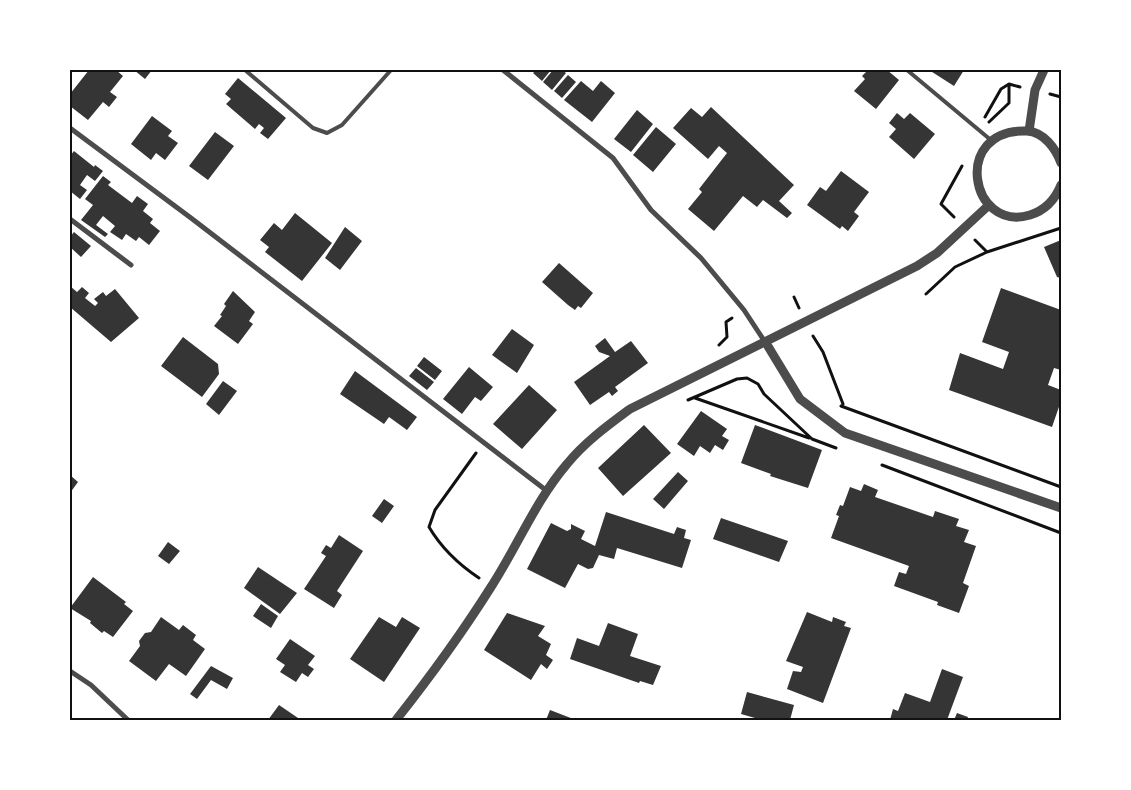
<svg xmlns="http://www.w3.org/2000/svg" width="1131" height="790" viewBox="0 0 1131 790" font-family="Cabin,sans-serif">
<rect width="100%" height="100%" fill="#fff"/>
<path fill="#353535" d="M89,70h27l7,6 -13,16 7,5 -8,10 -6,-5 -15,18 -18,-14v-12z
M134,70h18l-7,9z
M536,70h15l-9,11 -9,-8z
M553,70h9l4,3 -14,17 -9,-8z
M868,70h19l12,10 -23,29 -22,-18 11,-12 -3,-3z
M929,70h35l-10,16z
M568,75l8,7 -14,16 -8,-7z
M238,78l48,40 -18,21 -8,-6 4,-5 -5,-4 -4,5 -29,-25 5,-5 -6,-5z
M581,81l12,10 8,-10 14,12 -23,29 -28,-22z
M711,107l83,78 -15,16 13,12 -5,5 -24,-18 -6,7 -14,-11 -29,35 -26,-22 14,-17 -3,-3 28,-36 -8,-7 -11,13 -35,-31 18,-20 11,9z
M637,110l16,14 -22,28 -17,-13z
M897,113l7,6 6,-6 25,21 -21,25 -25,-22 7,-8 -7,-6z
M152,116l20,15 -4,5 10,7 -13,17 -9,-7 -5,7 -20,-16z
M656,127l20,17 -23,28 -20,-17z
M215,132l19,14 -26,34 -19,-14z
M74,151l20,16 1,-2 8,6 -8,10 -8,-6 -7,10 7,5 -7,9 -10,-8v-35z
M841,171l28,21 -15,20 5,4 -11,15 -6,-5 -2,3 -33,-24 13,-18 6,4z
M103,176l8,6 -3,3 24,18 5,-7 11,8 -5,7 10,8 -3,4 10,8 -11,14 -10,-8 -3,4 -10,-7 -4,6 -12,-8 5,-6 -12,-10 -7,9 12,9 -3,3 -24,-17 12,-15 -8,-6z
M295,213l37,30 -30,38 -37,-29 4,-5 -9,-7 14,-17 8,7z
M345,227l17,14 -22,29 -15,-12z
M74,232l17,14 -10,11 -11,-10v-10z
M1061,240v38l-4,-1 -13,-30z
M559,263l34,30 -12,15 -3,-2 -3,4 -7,-5 -26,-23z
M70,286l7,6 5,-5 7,6 -4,5 10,8 3,-3 -4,-4 9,-7 3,4 9,-7 24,29 -28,24 -41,-35z
M1001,288l60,22v60l-7,-2 -6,17 13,5v11l-9,26 -103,-37 11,-37 43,16 6,-17 -27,-10z
M233,291l22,21 -6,9 4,3 -15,20 -24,-18 8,-10 -2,-1 6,-9 -2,-2z
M512,329l22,16 -17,28 -25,-18z
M183,337l35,27 1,10 -17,23 -41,-31z
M605,338l10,14 16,-11 17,22 -33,24 3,4 -6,5 -3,-4 -19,13 -16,-23 36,-26 -11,-4 -4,-6z
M424,357l18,14 -7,9 -18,-14z
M469,367l24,20 -12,14 -6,-4 -13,17 -19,-15z
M416,368l18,14 -7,8 -18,-14z
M355,371l62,46 -10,13 -18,-13 -5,7 -44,-30z
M223,381l14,10 -18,24 -13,-11z
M529,385l28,25 -35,39 -29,-25z
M701,411l26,18 -5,7 7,4 -6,10 -8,-5 -5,8 -10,-7 -6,10 -17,-12z
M644,425l27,28 -48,43 -25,-28z
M755,425l67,25 -14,38 -38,-12 1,-2 -30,-11z
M678,472l10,9 -24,28 -11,-10z
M70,475l8,7 -8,11z
M864,484l14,6 -3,7 58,20 2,-6 24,8 -3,7 13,4 -5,12 12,4 -13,37 6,3 -10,27 -22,-8 1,-3 -44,-16 5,-14 7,2 3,-8 -78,-28 8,-22 -3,-1 4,-10 3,1 7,-19 11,4z
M384,499l10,7 -12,17 -10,-7z
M606,512l68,22 3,-7 9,3 -2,8 7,2 -9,28 -65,-20 -3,11 -15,-4 -6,13 -5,1 -10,-5 -13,24 -38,-19 24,-46 16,8 4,-2v-5l14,7 -4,8 14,7z
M721,518l67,23 -9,21 -66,-23z
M339,535l24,16 -26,40 5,4 -8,13 -30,-19 22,-33 -5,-3 5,-8 5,3z
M168,542l12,9 -11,13 -11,-8z
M258,567l39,26 -17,21 -36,-26z
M93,577l33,25 -2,2 9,7 -20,26 -9,-6 -2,2 -12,-10 1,-2 -21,-13z
M261,604l17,12 -7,12 -18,-12z
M807,612l25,10 1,-5 13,5 -2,4 7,2 -28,75 -36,-14 6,-18 8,1 2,-5 -17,-6z
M507,613l38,13 -7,10 13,8 -5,11 7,5 -6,9 -6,-5 -10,16 -47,-30z
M161,617l18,13 4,-5 13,10 -3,5 12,9 -19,27 -17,-12 -13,17 -27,-20 11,-15 -1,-5 6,-8 6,-1z
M379,617l17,10 6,-10 18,11 -36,54 -34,-23z
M608,623l30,11 -8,22 31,10 -8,19 -13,-4 -1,2 -69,-24 7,-21 22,8z
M290,639l25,17 -7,9 6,4 -6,8 -6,-4 -6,9 -16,-10 5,-7 -9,-6z
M211,666l22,12 -6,11 -16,-9 -14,19 -7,-5z
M942,669l21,8 -16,43h-57l3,-11 5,2 7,-18 25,9z
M747,692l47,13 -4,15h-28l-21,-6z
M279,705l22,15h-33z
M550,710l26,10h-30z
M957,713l11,4 -1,3h-13z"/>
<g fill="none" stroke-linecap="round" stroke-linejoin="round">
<path stroke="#111" stroke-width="3" d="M1050,94l11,3
M985,117l16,-28 8,-5 11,3
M989,122l20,-19v-18
M954,217l-13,-13 21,-38
M975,240l12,12
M926,294l29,-27 32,-15 74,-24
M794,297l5,11
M813,336l10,16 20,52
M719,345l8,-8 -1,-15 6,-4
M695,398l114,40
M688,400l49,-21 10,-1 11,6 6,10 48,45 24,9
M841,406l220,81
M476,453l-41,57 -6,17c13,22 29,37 50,51
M882,465l179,68"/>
<path stroke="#4c4c4c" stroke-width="4" d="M245,70l68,58 14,5 15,-8 49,-55
M907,70l85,71"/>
<path stroke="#4c4c4c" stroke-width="5" d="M503,70l110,88 38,52 50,48 43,52 21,32
M70,128l121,90 356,273
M70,219l61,46
M70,671l21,14 37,35"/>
<path stroke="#4c4c4c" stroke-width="9" d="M1029,131l6,-41 9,-20
M1061,163c-5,-14 -17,-31 -34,-32 -76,-3 -57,102 3,84 16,-5 25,-15 31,-30
M766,343l34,56 45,34 216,75
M396,720c34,-43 66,-87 95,-133 26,-40 45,-87 76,-123 18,-22 40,-38 63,-55l287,-143 20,-13 52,-48"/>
</g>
<rect width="1131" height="790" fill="none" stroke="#ffffff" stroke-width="142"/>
<rect x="71" y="71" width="989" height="648" fill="none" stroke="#111" stroke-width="2"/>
</svg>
